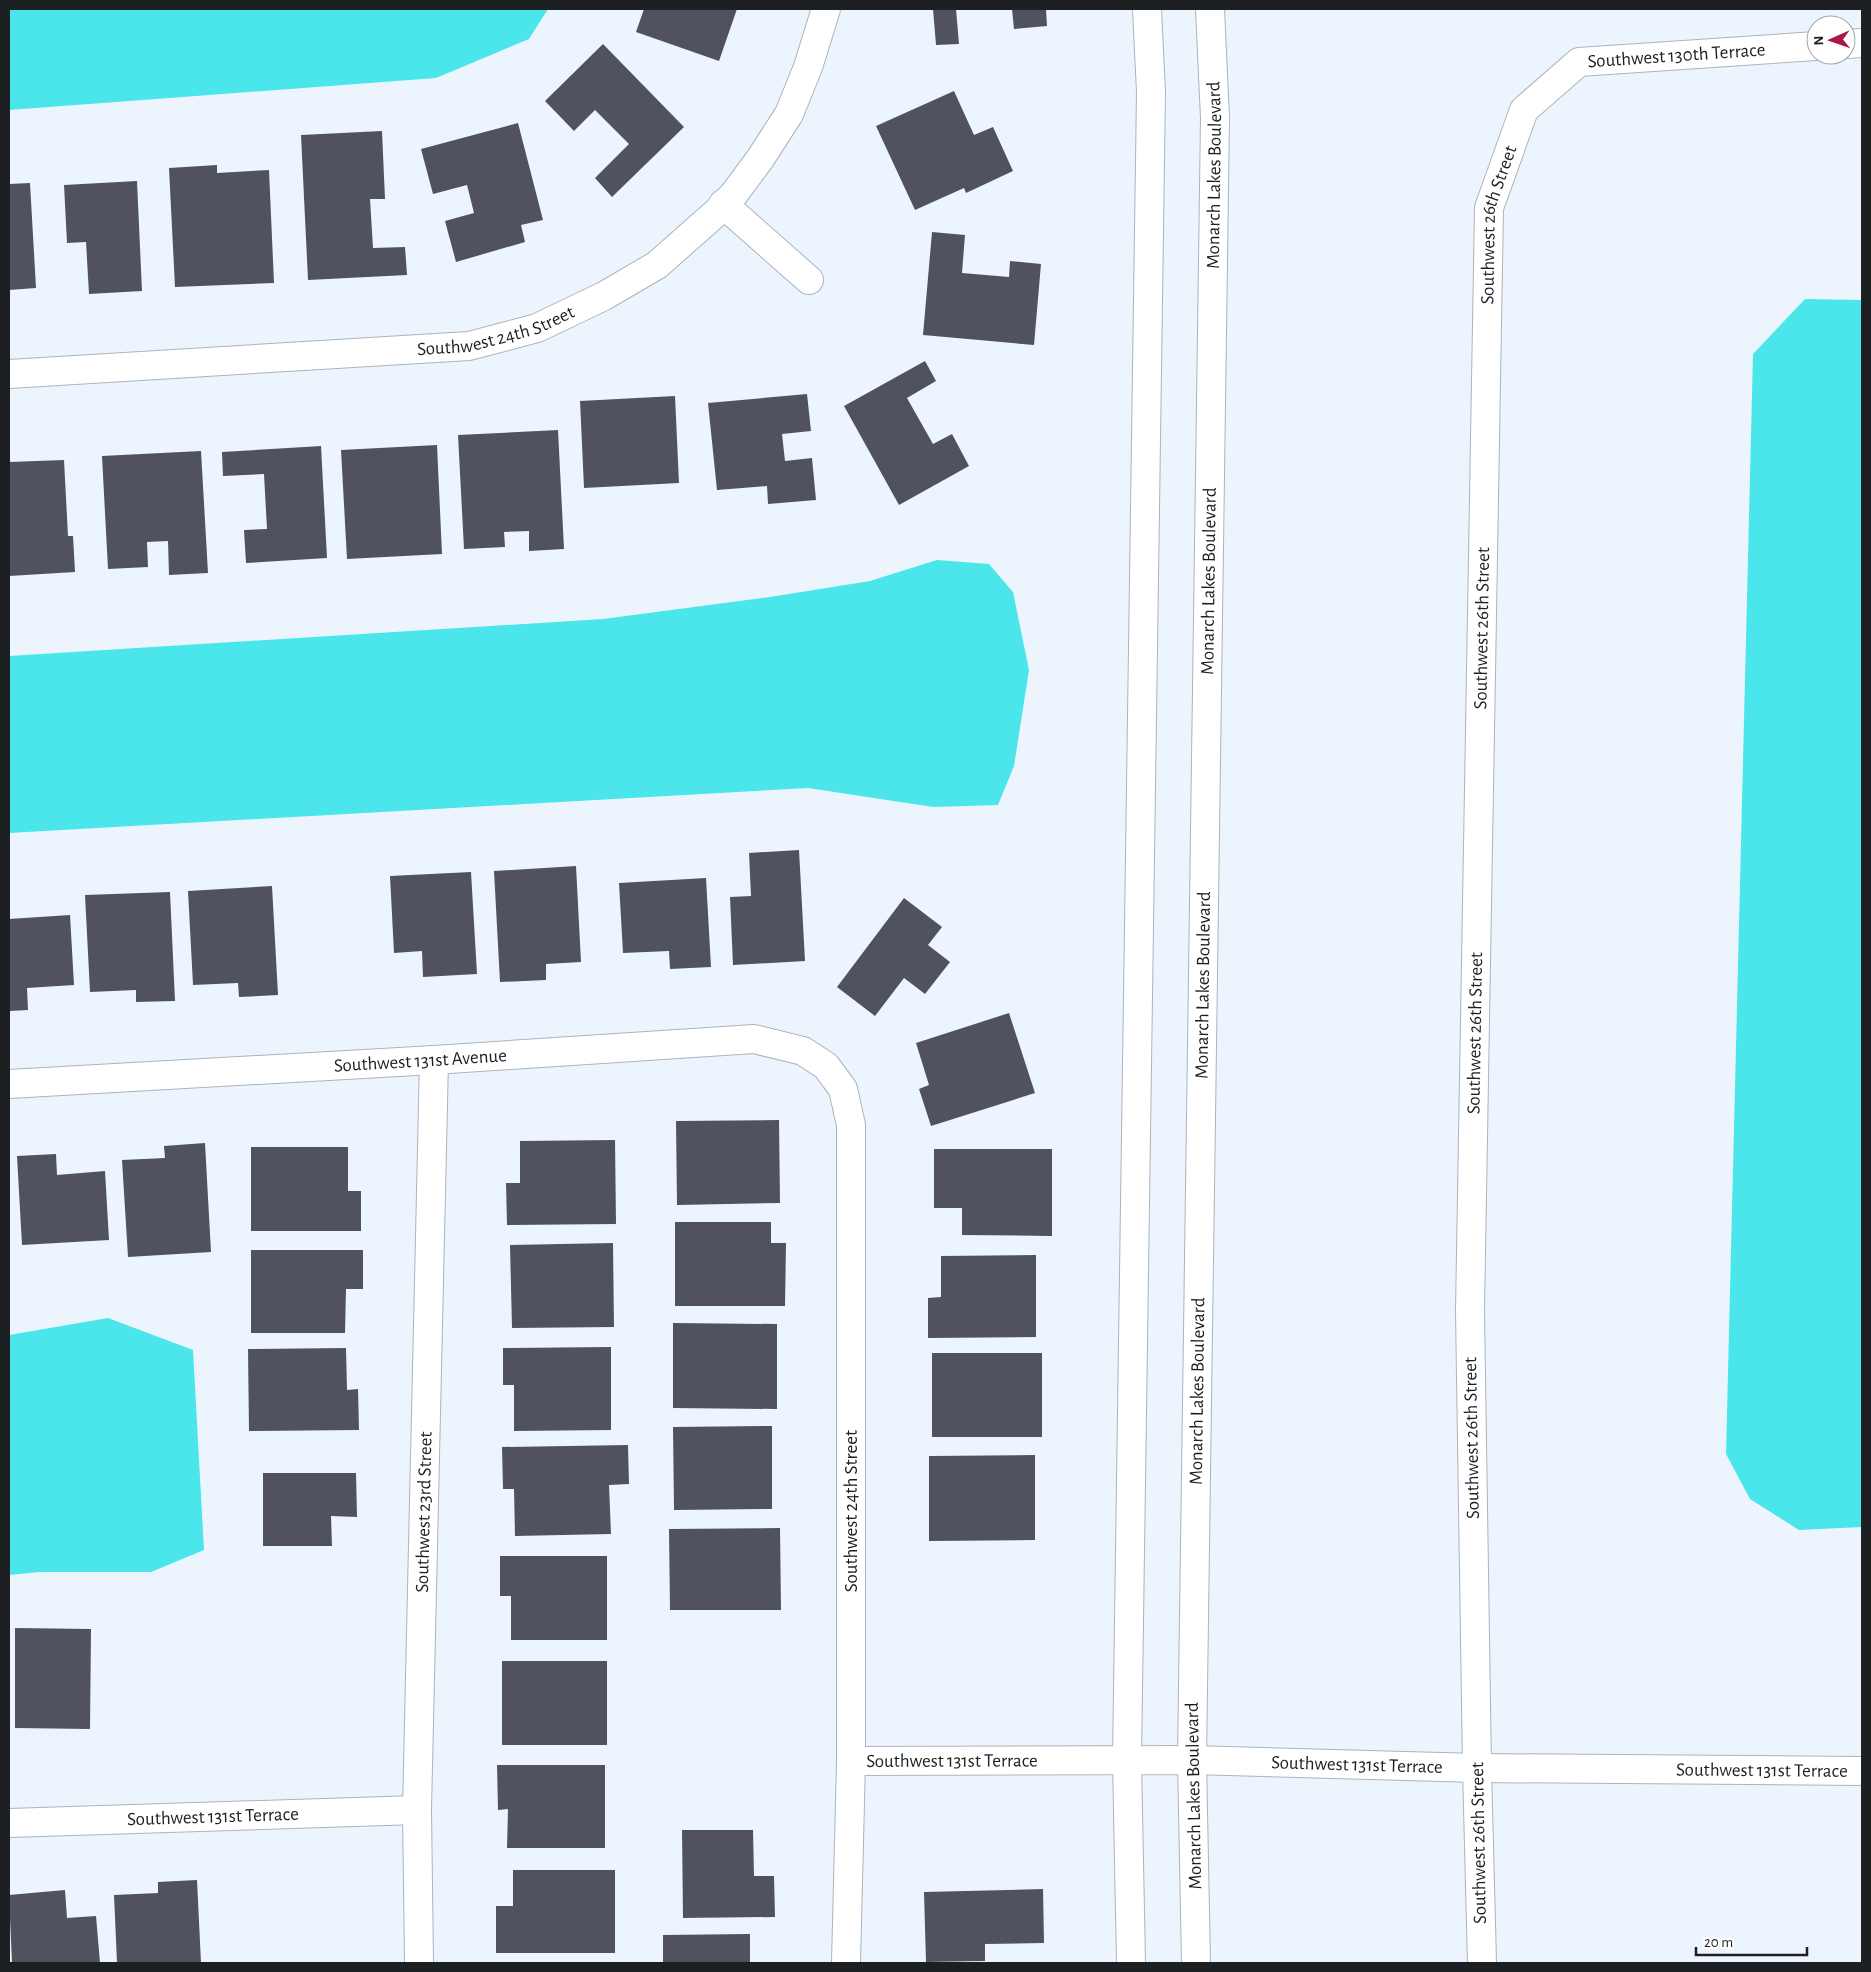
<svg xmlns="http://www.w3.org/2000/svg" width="1871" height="1972" viewBox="0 0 1871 1972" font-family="'Alegreya Sans',sans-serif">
<rect width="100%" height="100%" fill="#ecf5fe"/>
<path fill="#4ae6eb" d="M9,9h539l-19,30 -93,39 -427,32z
M1805,299l57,1v1227l-63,3 -49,-31 -24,-45 27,-1100z
M937,560l52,4 24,28 16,78 -15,96 -16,39 -65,2 -125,-19 -799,45v-177l594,-37 167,-22 100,-16z
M108,1318l85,32 11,200 -53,22h-111l-31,3v-240z"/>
<path fill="#50535d" d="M644,9h93l-18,52 -83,-29z
M933,9h23l3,35 -23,1z
M1012,9h34l1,17 -33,3z
M603,44l81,83 -72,70 -17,-19 34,-34 -34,-34 -21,21 -29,-30z
M954,91l20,44 19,-8 20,44 -47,22 -2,-5 -49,22 -39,-84z
M518,123l25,97 -22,5 4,17 -69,20 -11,-41 29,-8 -7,-28 -34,9 -12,-45z
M382,131l3,68h-15l3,49 32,-1 2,28 -99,5 -7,-145z
M217,165v8l52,-3 5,113 -99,4 -6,-119z
M137,181l5,110 -53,3 -3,-52 -19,1 -3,-58z
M30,183l6,105 -27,2v-106z
M932,232l33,3 -3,38 47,4 1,-16 31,3 -7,81 -111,-10z
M925,361l11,20 -29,17 26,46 19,-10 17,32 -70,39 -55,-99z
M807,394l4,37 -29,3 3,27 27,-3 4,42 -48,4 -1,-18 -50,4 -9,-87z
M675,396l4,87 -95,5 -4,-87z
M558,430l6,119 -35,2v-20l-25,1 1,15 -41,2 -6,-114z
M437,445l5,109 -95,5 -6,-109z
M321,446l6,112 -81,5 -2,-33 23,-1 -3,-55 -41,2 -1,-24z
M201,451l7,122 -39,2 -1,-34 -21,1 1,25 -40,2 -6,-113z
M64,460l4,76h5l2,36 -66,4v-114z
M799,850l6,111 -72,4 -3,-68 21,-1 -2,-43z
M576,866l5,96 -35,2v16l-46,2 -6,-111z
M471,872l6,102 -54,3 -1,-26 -28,2 -4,-77z
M706,878l5,89 -41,2 -1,-18 -46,2 -4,-70z
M272,886l6,109 -39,2 -1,-14 -45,2 -5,-94z
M170,892l5,109 -39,1v-12l-46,2 -5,-97z
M904,898l38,29 -14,18 22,17 -25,32 -21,-16 -29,38 -38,-29z
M70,915l4,70 -47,3 1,22 -19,1v-92z
M1009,1013l26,80 -104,33 -12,-37 10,-4 -13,-42z
M779,1120l1,83 -103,2 -1,-84z
M615,1140l1,84 -109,1 -1,-42h14v-42z
M205,1143l6,109 -83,5 -6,-97 43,-2 -1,-12z
M251,1147h97v44h13v40h-110z
M934,1149h118v87l-90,-1v-27h-28z
M56,1154l1,21 48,-4 4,69 -87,5 -5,-89z
M675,1222h96v21h15l-1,63h-110z
M613,1243l1,84 -102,1 -2,-83z
M251,1250h112v39h-17l-1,44h-94z
M1036,1255v82l-108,1v-40l13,-1v-41z
M673,1323l104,1v85l-104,-1z
M611,1347v83l-97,1v-46h-11v-37z
M346,1348l1,42 11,-1 1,41 -110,1 -1,-82z
M932,1353h110v84h-110z
M772,1426v83l-98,1 -1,-83z
M628,1445l1,39 -20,1 2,49 -96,2 -1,-47h-11l-1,-42z
M1035,1455v85l-106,1v-85z
M263,1473h93l1,44 -26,-1 1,30h-69z
M780,1528l1,82h-111l-1,-81z
M500,1556h107v84h-96v-44h-11z
M15,1628l76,1 -1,100 -75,-1z
M502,1661h105v84h-105z
M497,1765h108v83h-98l1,-39 -10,1z
M682,1830h71l1,46h20l1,41 -92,1z
M513,1870h102v83h-119v-47h17z
M197,1880l4,83h-84l-3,-68 44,-2v-11z
M1043,1889l1,54 -59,1v17l-59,1 -2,-70z
M65,1890l2,28 29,-2 4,47h-88l-3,-68z
M750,1934v29h-87v-28z"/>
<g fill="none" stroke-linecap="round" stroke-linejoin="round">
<defs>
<g id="minor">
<path d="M1846,44l16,-1"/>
<path d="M723,204l86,76"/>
<path id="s1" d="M9,374l460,-28 68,-18 67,-32 53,-31 61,-54 16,-17 26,-35 29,-45 19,-47 18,-58"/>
<path id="s2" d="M9,1084l425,-24 320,-21 49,12 23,15 17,23 8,36v636l-5,202"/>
<path id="s3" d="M851,1761l341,-1 285,8 385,3"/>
<path id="s4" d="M9,1823l408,-13"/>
<path id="s5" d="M419,1963l-2,-153 17,-750"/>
<path d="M1131,1963l-4,-203 24,-1668 -4,-83"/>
<path id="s6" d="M1196,1963l-4,-203 23,-1642 -5,-109"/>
<path id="s7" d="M1482,1963l-5,-195 -7,-457 19,-1103 35,-98 55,-48 237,-16"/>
</g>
</defs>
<use href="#minor" stroke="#abb4bc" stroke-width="30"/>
<use href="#minor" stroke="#fff" stroke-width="28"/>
</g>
<g text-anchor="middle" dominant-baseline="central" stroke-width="5" stroke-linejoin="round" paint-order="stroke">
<g font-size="19" fill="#1c2023" stroke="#fff">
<text stroke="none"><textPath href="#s7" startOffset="2030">Southwest 130th Terrace</textPath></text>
<text stroke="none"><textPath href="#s6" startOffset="1788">Monarch Lakes Boulevard</textPath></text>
<text stroke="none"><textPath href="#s7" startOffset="1740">Southwest 26th Street</textPath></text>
<text stroke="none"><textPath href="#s1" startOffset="490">Southwest 24th Street</textPath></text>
<text stroke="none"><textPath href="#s6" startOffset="1382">Monarch Lakes Boulevard</textPath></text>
<text stroke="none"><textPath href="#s7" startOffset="1335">Southwest 26th Street</textPath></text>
<text stroke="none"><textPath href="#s6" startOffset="978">Monarch Lakes Boulevard</textPath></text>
<text stroke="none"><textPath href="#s7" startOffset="930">Southwest 26th Street</textPath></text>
<text stroke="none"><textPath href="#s2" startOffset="412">Southwest 131st Avenue</textPath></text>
<text stroke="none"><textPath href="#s6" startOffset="572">Monarch Lakes Boulevard</textPath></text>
<text transform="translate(1472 1438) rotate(-91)">Southwest 26th Street</text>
<text transform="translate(851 1511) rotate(-90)">Southwest 24th Street</text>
<text stroke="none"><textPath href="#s5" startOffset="451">Southwest 23rd Street</textPath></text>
<text stroke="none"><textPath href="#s3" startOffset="101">Southwest 131st Terrace</textPath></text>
<text stroke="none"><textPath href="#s3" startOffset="506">Southwest 131st Terrace</textPath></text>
<text stroke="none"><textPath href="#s3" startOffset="911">Southwest 131st Terrace</textPath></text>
<text transform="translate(1194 1796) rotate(-91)">Monarch Lakes Boulevard</text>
<text stroke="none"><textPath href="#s4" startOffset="204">Southwest 131st Terrace</textPath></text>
<text transform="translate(1479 1843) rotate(-91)">Southwest 26th Street</text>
</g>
</g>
<rect width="1871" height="1972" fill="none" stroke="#1c2023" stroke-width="20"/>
<g transform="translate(1831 40) rotate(268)"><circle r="24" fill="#ffffff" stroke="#a4a6a7"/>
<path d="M0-4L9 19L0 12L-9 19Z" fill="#a9164d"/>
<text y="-8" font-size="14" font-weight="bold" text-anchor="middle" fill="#1c2023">N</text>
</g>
<path d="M1696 1947v8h111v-8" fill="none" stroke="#1c2023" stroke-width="2.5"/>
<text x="1704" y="1947" font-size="15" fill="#1c2023" stroke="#ffffff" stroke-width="4" paint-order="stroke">20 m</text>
</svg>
